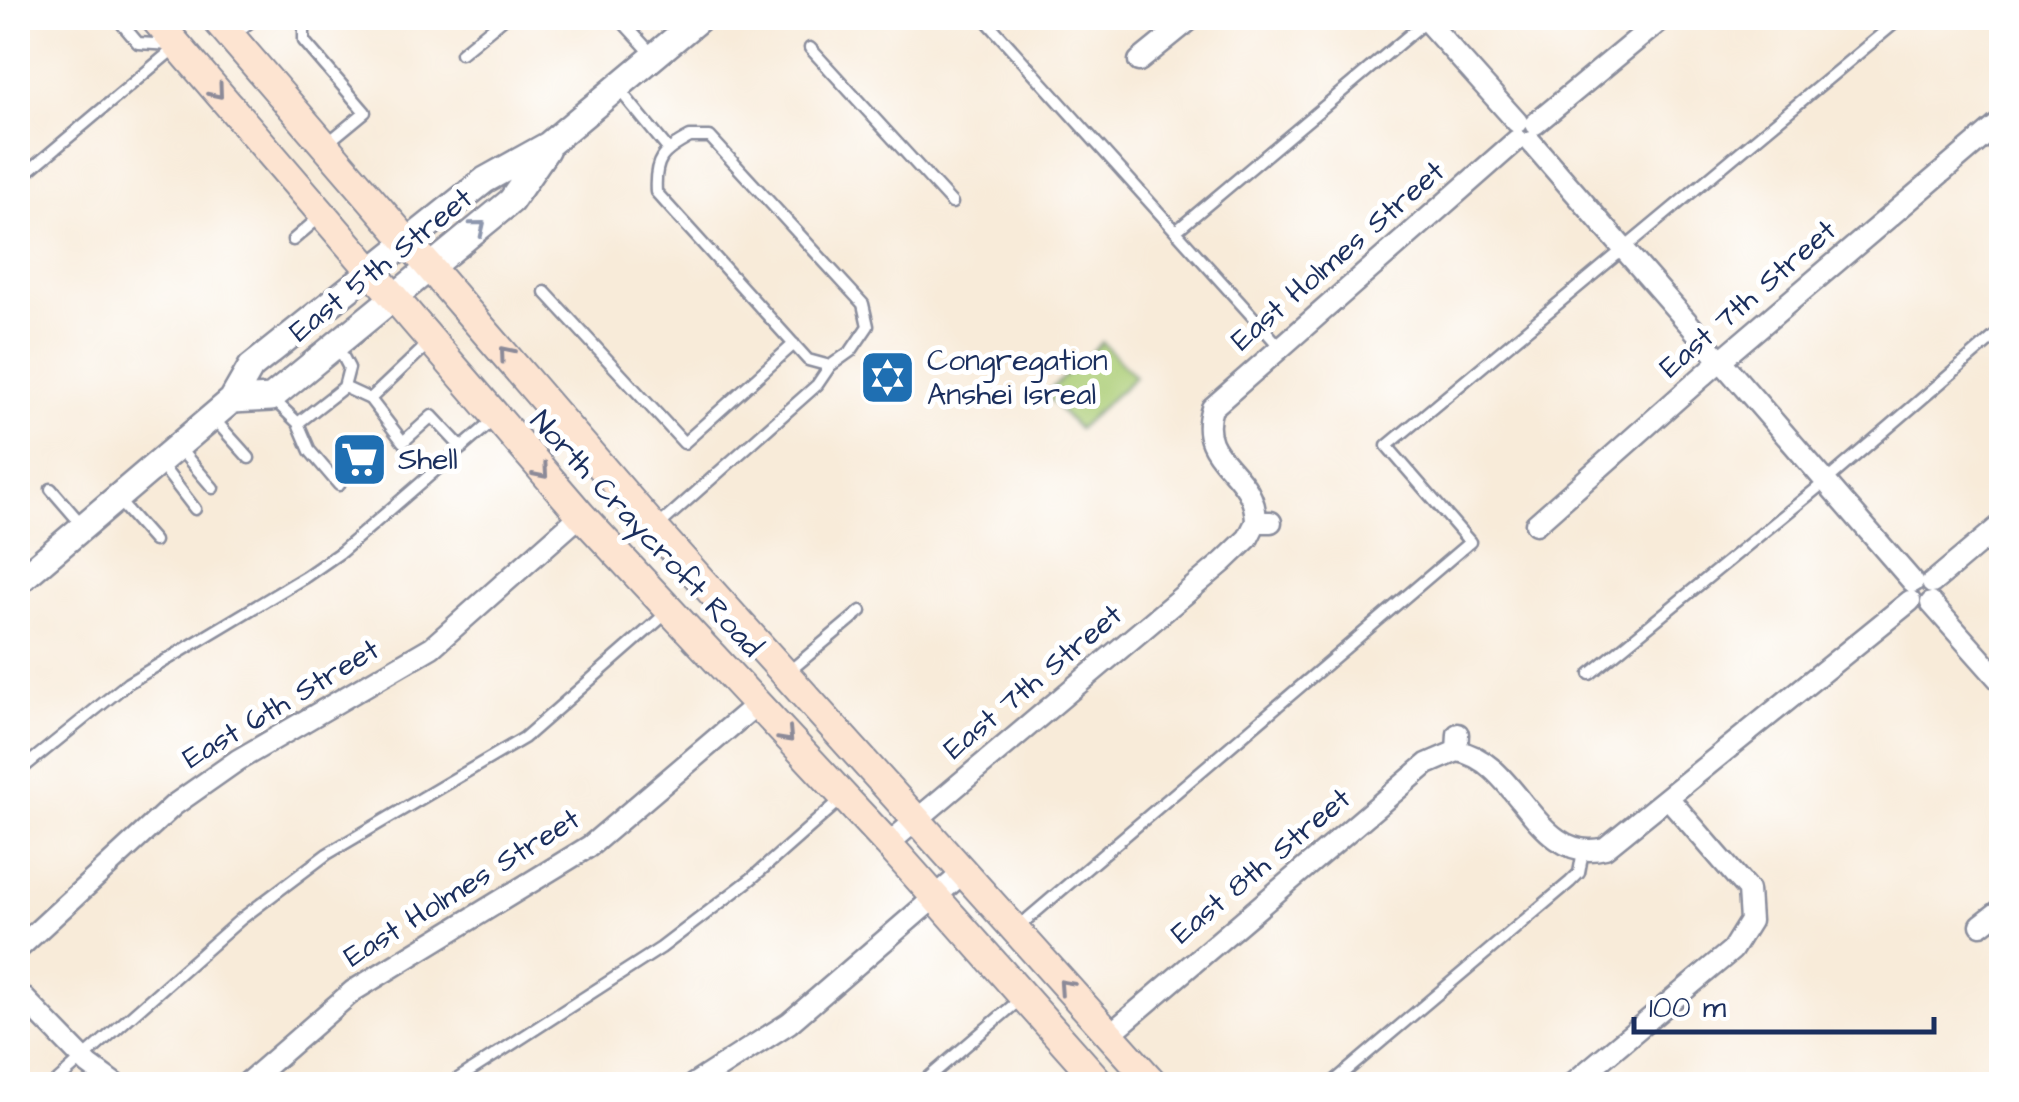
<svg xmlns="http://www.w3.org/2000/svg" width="2019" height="1102" viewBox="0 0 2019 1102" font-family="'Architects Daughter',sans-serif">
<rect width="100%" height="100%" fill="#fff"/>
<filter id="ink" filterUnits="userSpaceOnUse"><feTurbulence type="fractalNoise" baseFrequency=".01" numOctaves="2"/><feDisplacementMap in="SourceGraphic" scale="20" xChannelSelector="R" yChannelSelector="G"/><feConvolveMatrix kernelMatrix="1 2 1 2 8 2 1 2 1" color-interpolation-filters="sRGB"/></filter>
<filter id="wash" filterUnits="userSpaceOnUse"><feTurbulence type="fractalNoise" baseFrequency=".0048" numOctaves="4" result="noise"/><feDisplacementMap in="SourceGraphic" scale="40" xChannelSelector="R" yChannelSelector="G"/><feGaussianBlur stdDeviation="2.25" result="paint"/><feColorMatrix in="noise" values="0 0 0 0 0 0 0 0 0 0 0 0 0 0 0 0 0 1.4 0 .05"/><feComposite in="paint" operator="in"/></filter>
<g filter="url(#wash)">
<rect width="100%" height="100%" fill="#f8ebd9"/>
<path fill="#accd76" stroke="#647e6a" stroke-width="2.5" d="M1102,342l33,35 -57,52 -33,-35z"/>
</g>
<g filter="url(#ink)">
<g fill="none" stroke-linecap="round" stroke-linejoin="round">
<defs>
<path id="service" d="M117,18l21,25 33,2
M304,18v23l61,71 -40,33
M619,18l33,36
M984,18l296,329
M810,48l142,155
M461,53l43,-35
M618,88l50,61
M690,137h20l153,167 5,22 -17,25 -21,15 -22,-6 -152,-168c-2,-33 6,-40 34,-55z
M18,180l159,-134
M1176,231l250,-210
M293,240l28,-24
M545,292l139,151 110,-99
M338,347l11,21 -5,19
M272,398l26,25 46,-36 26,12 33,43 29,-26 30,32
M370,399l60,-57
M213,418l36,40
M298,423l12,28 29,34
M178,447l35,41
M159,462l36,47
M51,489l32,37
M117,499l37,42
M656,528l161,-143 13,-19
M786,674l75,-63
M1590,674l236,-193 176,-151
M18,772l110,-89 177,-106 36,-25 154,-133
M1018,927l452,-385 -83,-96 514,-428
M54,1084l187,-165 86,-65 197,-116 145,-127
M450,1084l211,-136 90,-69 93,-82
M921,1084l102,-87
M1331,1084l239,-202 9,-9 4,-22"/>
<path id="minor" d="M1424,18l93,104
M228,33l19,-15
M1139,61l53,-43
M1535,124l128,-106
M1531,142l382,440
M1271,522h-15c0,-54 -62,-60 -44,-114l305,-268
M1536,524l185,-164 281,-239
M1932,583l70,-59
M1931,603l71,80
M1458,734l-1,17c62,10 79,115 148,97l305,-247
M888,844l335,-282 25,-24 8,-16
M1981,925l21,-16
M18,949l156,-144 64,-45 194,-113 149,-132
M18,992l71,73 26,19
M1109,1035l318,-271 30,-13
M246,1084l107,-93 237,-145 167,-142
M694,1084l95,-61 175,-151
M1572,1084l160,-134 18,-29 -2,-31 -79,-91"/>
<path id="tertiary" d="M232,400l39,-2 240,-197 35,-51
M18,582l214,-182 19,-33 234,-187 63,-35 152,-127"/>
<path id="secondary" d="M154,18l427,497 307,329 213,240
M215,18l440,511 499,555"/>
</defs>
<use href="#service" stroke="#8a8d9c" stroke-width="15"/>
<use href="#minor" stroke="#8a8d9c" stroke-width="25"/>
<use href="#tertiary" stroke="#8a8d9c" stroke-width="30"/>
<use href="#secondary" stroke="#8a8d9c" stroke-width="32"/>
<use href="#service" stroke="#fff" stroke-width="10"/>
<use href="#minor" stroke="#fff" stroke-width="20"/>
<use href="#tertiary" stroke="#fff" stroke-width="25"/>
<use href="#secondary" stroke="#fde4d1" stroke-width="28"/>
</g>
<defs><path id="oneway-chevron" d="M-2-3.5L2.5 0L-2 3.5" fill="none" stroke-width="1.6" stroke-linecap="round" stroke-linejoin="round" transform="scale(2.5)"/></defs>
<g stroke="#8c8a98">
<use href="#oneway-chevron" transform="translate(217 92) rotate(50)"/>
<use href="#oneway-chevron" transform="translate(506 353) rotate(-130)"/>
<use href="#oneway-chevron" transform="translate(542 472) rotate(49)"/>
<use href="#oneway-chevron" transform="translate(787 736) rotate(47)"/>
<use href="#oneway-chevron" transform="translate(1065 986) rotate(-132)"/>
</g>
<use stroke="#8d97ae" href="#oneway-chevron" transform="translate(479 227) rotate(-39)"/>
</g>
<defs>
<symbol id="synagogue-square" viewBox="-11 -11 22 22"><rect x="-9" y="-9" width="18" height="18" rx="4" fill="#1f6fb2" stroke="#fff"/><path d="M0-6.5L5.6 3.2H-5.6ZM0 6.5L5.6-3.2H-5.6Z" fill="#fff"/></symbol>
<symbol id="supermarket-square" viewBox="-11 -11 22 22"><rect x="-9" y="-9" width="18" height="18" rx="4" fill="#1f6fb2" stroke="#fff"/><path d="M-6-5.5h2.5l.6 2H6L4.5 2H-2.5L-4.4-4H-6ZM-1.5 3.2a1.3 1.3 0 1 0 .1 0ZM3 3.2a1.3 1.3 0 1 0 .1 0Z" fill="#fff"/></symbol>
</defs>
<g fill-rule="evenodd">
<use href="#synagogue-square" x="856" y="346" width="63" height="63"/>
<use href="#supermarket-square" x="328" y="428" width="63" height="63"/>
</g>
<g text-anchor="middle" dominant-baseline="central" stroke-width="10" stroke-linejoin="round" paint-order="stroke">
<g font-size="30" fill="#1b2f5e" stroke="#fff">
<text transform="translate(1338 256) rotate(-41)">East Holmes Street</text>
<text transform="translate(381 265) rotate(-39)">East 5th Street</text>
<text transform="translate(1748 299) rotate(-41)">East 7th Street</text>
<text transform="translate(646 534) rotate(47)">North Craycroft Road</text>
<text transform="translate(1033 682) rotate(-40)">East 7th Street</text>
<text transform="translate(281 704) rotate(-31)">East 6th Street</text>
<text transform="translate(1261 866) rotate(-40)">East 8th Street</text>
<text transform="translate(462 888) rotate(-32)">East Holmes Street</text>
</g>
<g font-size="30" fill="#1b2f5e" stroke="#fff" text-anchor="start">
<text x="927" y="361">Congregation<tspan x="927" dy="34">Anshei Isreal</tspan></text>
<text x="398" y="460">Shell</text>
</g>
</g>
<rect width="2019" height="1102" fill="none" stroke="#fff" stroke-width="60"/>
<path d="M1634 1017v15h300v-15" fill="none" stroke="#1b2f5e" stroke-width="5"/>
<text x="1649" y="1017" font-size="30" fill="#1b2f5e" stroke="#ffffff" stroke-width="8" paint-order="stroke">100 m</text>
</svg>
